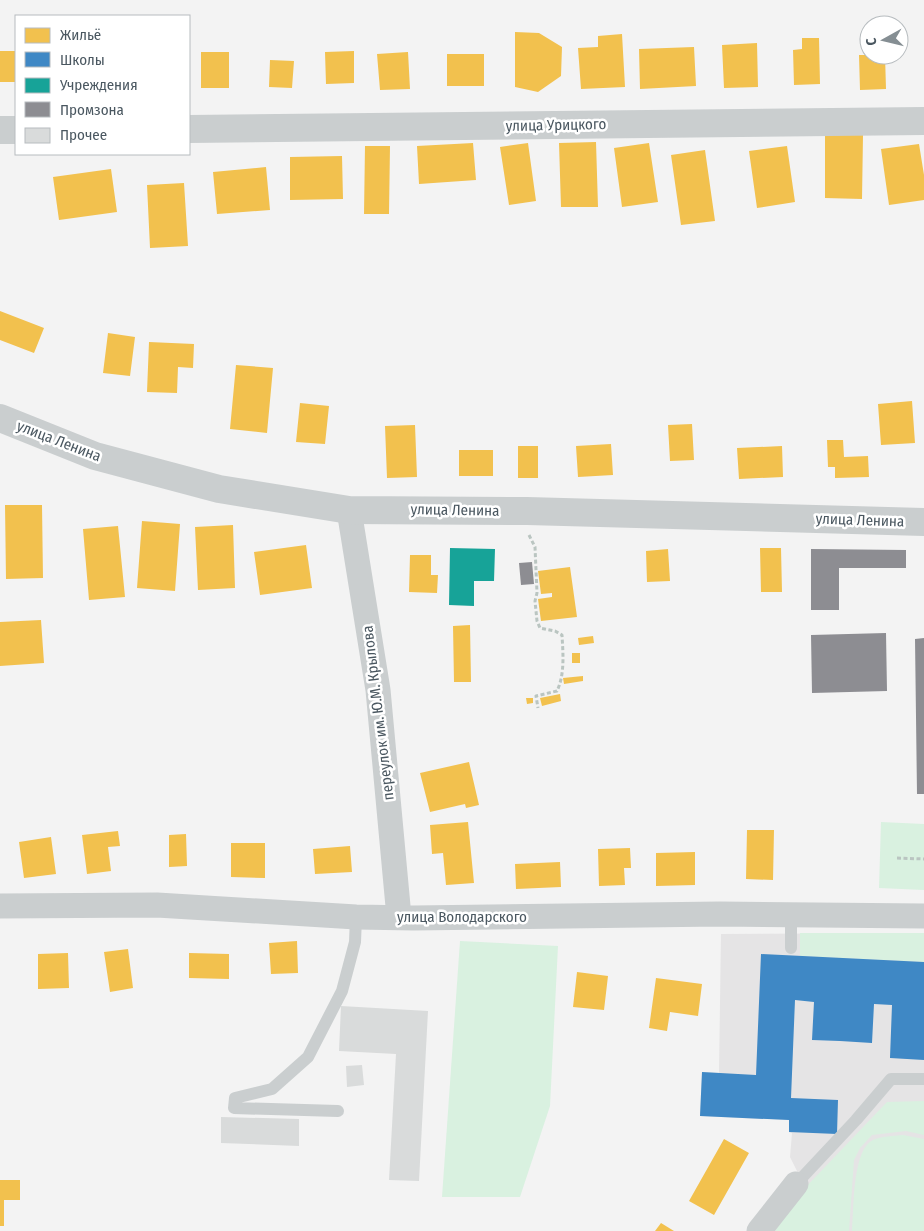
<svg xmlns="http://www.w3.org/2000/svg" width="924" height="1231" viewBox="0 0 924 1231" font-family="'Fira Sans Condensed',sans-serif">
<rect width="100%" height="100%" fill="#f3f3f3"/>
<path fill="#e5e4e5" d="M924,933v298h-149l26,-52 -11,-22 2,-24 -3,-1v-12l-89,-4 2,-44 17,1 2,-139z"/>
<path fill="#d9f1e0" d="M881,822l43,2v66l-45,-2z
M800,933h124v29l-124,-6z
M460,941l98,5 -8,160 -30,91h-78z
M924,1101v34l-18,-4 -34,4 -12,13 -6,12 -5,71h-74l29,-42 83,-87z
M903,1135l21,4v92h-72c2,-21 0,-81 21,-91 8,-4 21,-4 30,-5z"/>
<path fill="#f2c14e" d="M515,32l24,1 23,14 -1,29 -23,16 -23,-5z
M622,34l3,53 -44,2 -3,-41 20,-1v-11z
M802,38h17l1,46 -26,1 -1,-35 9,-1z
M757,43l1,44 -34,1 -2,-43z
M694,47l2,39 -56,3 -1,-40z
M0,51h16v31h-16z
M354,51v32l-28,1 -1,-32z
M201,52h28v36h-28z
M408,52l2,37 -30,1 -3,-36z
M447,54h37v32h-37z
M859,55h26l1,34 -26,1z
M270,60l24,1 -2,27 -23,-1z
M825,135h38l-1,64 -37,-1z
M596,142l2,65h-37l-2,-64z
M473,143l3,37 -57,4 -2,-38z
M528,143l8,58 -27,4 -9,-58z
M649,143l9,59 -36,5 -8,-59z
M919,144l5,31v25l-35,5 -8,-56z
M365,146h25l-1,68h-25z
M787,146l8,56 -38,6 -8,-57z
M705,150l10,71 -34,4 -10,-70z
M342,156l1,43 -53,1v-43z
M266,167l4,43 -53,4 -4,-42z
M111,169l6,43 -58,8 -6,-43z
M184,183l4,63 -38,2 -3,-63z
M0,311l44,17 -10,25 -34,-13z
M108,333l27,4 -5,39 -27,-3z
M149,342l45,2 -1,24 -15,-1 -1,26 -30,-1z
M236,365l37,3 -6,65 -37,-4z
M912,401l3,42 -34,2 -3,-41z
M300,403l29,3 -4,38 -29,-2z
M692,424l2,36 -24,1 -2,-36z
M415,425l2,52 -30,1 -2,-52z
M827,440h16l1,17 24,-1 1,21 -34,1v-11h-7z
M611,444l2,31 -35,2 -2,-31z
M518,446h20v32h-20z
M782,446l1,31 -44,2 -2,-31z
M459,450h34v26h-34z
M5,505h37l1,73 -37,1z
M142,521l38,3 -5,67 -38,-3z
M233,525l2,63 -37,2 -3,-63z
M118,526l7,71 -36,3 -6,-71z
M306,545l6,43 -52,7 -6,-43z
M760,548h21l1,44h-21z
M668,549l2,32 -23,1 -1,-31z
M410,555h21v20h7l-1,18 -28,-1z
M570,567l7,50 -36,4 -3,-22 14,-2v-4l-11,1 -3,-23z
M41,620l3,43 -44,3v-44z
M470,625l1,57h-17l-1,-56z
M593,636l1,7 -15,2 -1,-7z
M572,653h8v10h-8z
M583,676v5l-19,3 -1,-6z
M560,694l1,7 -19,5 -2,-8z
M526,698h7v5l-6,1z
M469,762l10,43 -13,3 -1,-4 -35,8 -10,-39z
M468,822l6,61 -28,2 -3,-32 -11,1 -2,-29z
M747,830h27l-1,50 -27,-1z
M118,831l2,15 -12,1 3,24 -24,3 -5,-39z
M186,834l1,32 -18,1v-32z
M51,837l5,37 -32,4 -5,-36z
M231,843h34v35l-34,-1z
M350,846l2,26 -37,2 -2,-25z
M630,848l1,20h-7l1,17 -26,1 -1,-37z
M695,852v33l-39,1v-33z
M560,862l1,25 -45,2 -1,-25z
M297,941l1,32 -27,1 -2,-31z
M128,949l5,39 -23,4 -6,-40z
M68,953l1,35 -31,1v-35z
M189,953l40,1v25l-40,-1z
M577,972l31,4 -4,34 -31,-3z
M656,978l46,6 -4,32 -28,-4 -3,19 -18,-3z
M724,1139l25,14 -35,62 -25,-14z
M0,1180h20v20h-16v26h-4z
M661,1223l13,8h-19z"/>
<path fill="#3f88c5" d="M761,954l163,8v98l-34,-2 2,-53 -18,-1 -2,39 -32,-2 -28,-1 2,-38 -19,-2 -4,98 47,2 -1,34 -48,-2v-12l-89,-4 2,-44 54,3z"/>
<path fill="#17a398" d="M450,548l45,1 -1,32h-20v25l-25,-1z"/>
<path fill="#8d8d92" d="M811,549l95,1v18h-67v42h-28z
M532,562l2,22 -13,1 -2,-22z
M886,633l1,58 -75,2 -1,-58z
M924,638v156h-7l-2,-155z"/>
<path fill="#d9dbdb" d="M341,1006l87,5 -9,170 -30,-1 7,-126 -57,-3z
M362,1065l2,20 -17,2 -1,-21z
M221,1117l78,2v27l-78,-3z"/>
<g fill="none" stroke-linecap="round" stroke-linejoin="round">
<path stroke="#bac5c1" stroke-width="3" stroke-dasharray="4 2.5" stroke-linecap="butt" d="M529,535l6,12 2,46 -2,8 2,20 3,7 15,3 7,4c1,18 3,39 -5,56l-21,5 2,12
M897,858l27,1"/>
<path stroke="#cacecf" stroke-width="12" d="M791,915v33
M338,1111l-104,-3 1,-10 37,-9 36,-32 34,-66 13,-49 1,-25
M796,1184l60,-64 35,-41h33"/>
<path stroke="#cacecf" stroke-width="25" d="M349,510l29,180 21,227
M0,906l157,-1 199,12 58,1 306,-4 204,2
M759,1231l37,-47"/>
<path stroke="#cacecf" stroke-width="28" d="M189,129l735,-8
M0,130h16
M0,418l95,38 124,33 130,21 178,1 397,11"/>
</g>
<g text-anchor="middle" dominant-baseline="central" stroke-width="5" stroke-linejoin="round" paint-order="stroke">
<g font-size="15" fill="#4a5760" stroke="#fff">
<text transform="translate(556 125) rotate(-1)">улица Урицкого</text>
<text transform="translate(59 441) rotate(21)">улица Ленина</text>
<text transform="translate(455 510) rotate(1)">улица Ленина</text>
<text transform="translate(860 520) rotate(2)">улица Ленина</text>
<text transform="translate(378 713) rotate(-97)">переулок им. Ю.М. Крылова</text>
<text x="462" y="917">улица Володарского</text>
</g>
</g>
<rect x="15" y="15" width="175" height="140" fill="#ffffff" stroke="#b7bcbf"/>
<rect x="25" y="28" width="25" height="15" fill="#f2c14e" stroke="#b7bcbf"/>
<text x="60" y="40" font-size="15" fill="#4a5760">Жильё</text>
<rect x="25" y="52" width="25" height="15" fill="#3f88c5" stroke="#b7bcbf"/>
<text x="60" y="65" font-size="15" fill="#4a5760">Школы</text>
<rect x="25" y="78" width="25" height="15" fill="#17a398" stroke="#b7bcbf"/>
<text x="60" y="90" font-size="15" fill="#4a5760">Учреждения</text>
<rect x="25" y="102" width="25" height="15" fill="#8d8d92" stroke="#b7bcbf"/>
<text x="60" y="115" font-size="15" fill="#4a5760">Промзона</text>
<rect x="25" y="128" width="25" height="15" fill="#d9dbdb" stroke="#b7bcbf"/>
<text x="60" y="140" font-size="15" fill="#4a5760">Прочее</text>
<g transform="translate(884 40) rotate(262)"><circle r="24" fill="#ffffff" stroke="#b7bcbf"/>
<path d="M0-4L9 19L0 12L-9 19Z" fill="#858e93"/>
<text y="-8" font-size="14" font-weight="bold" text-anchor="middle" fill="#4a5760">С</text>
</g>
</svg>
